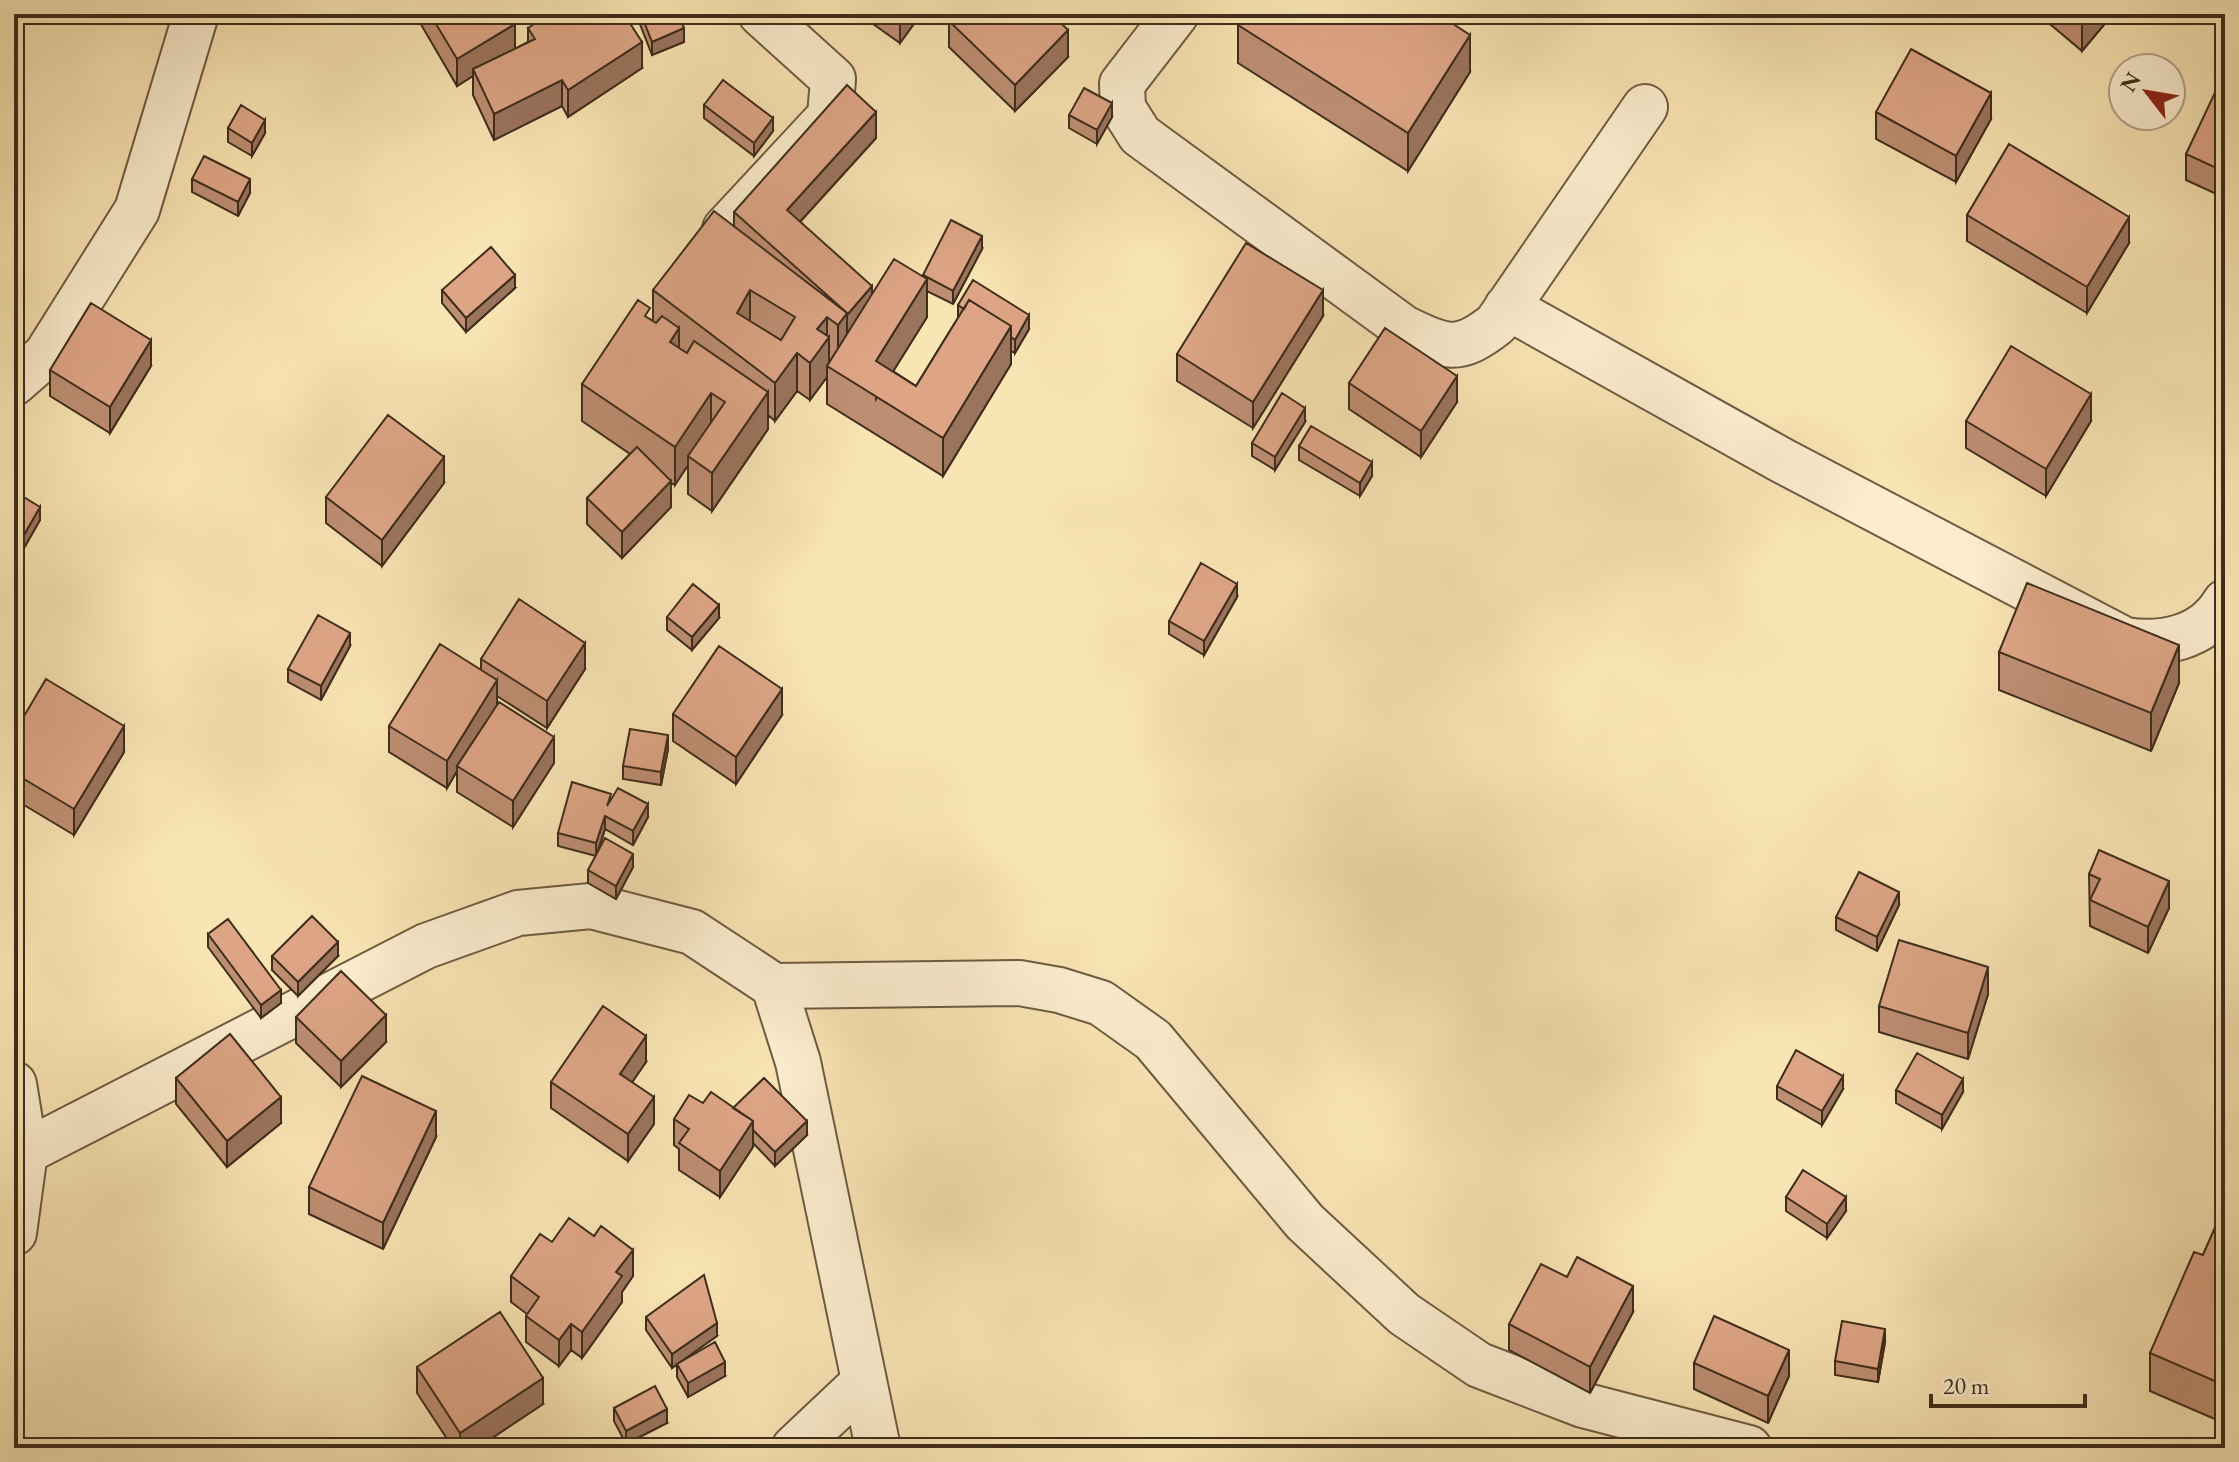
<svg xmlns="http://www.w3.org/2000/svg" width="2239" height="1462" viewBox="0 0 2239 1462" font-family="'EB Garamond',serif">
<rect width="100%" height="100%" fill="#f9e4b3"/>
<filter id="stains"><feTurbulence type="fractalNoise" baseFrequency=".0025" numOctaves="4"/><feColorMatrix values="0 0 0 0 .2 0 0 0 0 .09 0 0 0 0 .02 0 0 0 .5 -.17"/></filter>
<radialGradient id="worn" r=".72"><stop offset=".6" stop-color="#630" stop-opacity="0"/><stop offset="1" stop-color="#630" stop-opacity=".3"/></radialGradient>
<g fill="none" stroke-linecap="round" stroke-linejoin="round">
<defs>
<path id="minor" d="M1176,14l-54,70 1,24 17,27 264,193c42,20 54,26 92,-4l149,-217
M725,229l105,-113 3,-37 -72,-65
M1507,307l276,154 342,179c37,6 79,-2 100,-38
M14,383l32,-28 91,-145 59,-196
M774,986l245,-3 40,7 42,13 52,37 152,182 99,92 75,51 104,40 166,43
M14,1084l11,68 -11,81
M25,1152l401,-206 92,-33 73,-7 101,26 82,54 24,76 80,386
M794,1448l69,-65"/>
</defs>
<use href="#minor" stroke="#6e5b41" stroke-width="48"/>
<use href="#minor" stroke="#fbedce" stroke-width="44"/>
</g>
<path fill="#be8e73" stroke="#3f2d1b" stroke-width="2" d="M419,14h90l6,35 13,-7v-14l114,40 -74,49 -6,-11 -68,34 -21,-45v-19l-16,10 -38,-65z
M636,14h42l6,28 -32,13z
M859,14h62l-21,29z
M2038,14h75l-31,37z
M949,21l119,36 -53,54 -66,-64z
M1238,25l232,47 -62,99 -170,-108z
M2225,85v113l-39,-18v-26z
M704,105l69,26 -19,25 -50,-38z
M1876,112l115,7 -35,63 -80,-43z
M1069,115l43,2 -15,27 -28,-16z
M228,128l37,5 -13,23 -24,-14z
M876,138l-76,84 72,72 51,-17v-2l59,-26 -29,55 -26,-13v26l-34,54 23,15 42,-68v-13l71,24 -14,24 -4,-2v13l-68,112 -116,-72v-27l-17,23 -13,-9 -22,30 -7,-6v14l-56,82 -24,-17v-29l-13,20 -4,-2v24l-49,51 -35,-34v-26l43,-44 -48,-33v-37l68,-65 3,3v-32l81,-63v-15z
M192,179l58,14 -12,23 -46,-24z
M1967,215l162,28 -42,70 -120,-72z
M515,288l-49,44 -24,-29v-13z
M1323,316l-70,112 -76,-47v-27z
M151,366l-41,67 -60,-37v-26z
M1349,383l108,19 -36,55 -72,-48z
M1966,421h125l-45,75 -80,-48z
M1305,422l-30,48 -23,-14v-13z
M1299,446l73,30 -12,20 -61,-36z
M444,483l-62,83 -56,-43v-26z
M14,491l26,29 -20,35 -6,-4z
M1237,597l-33,58 -35,-21v-13z
M667,617l52,1 -27,32 -25,-20z
M350,646l-29,54 -33,-18v-13z
M1999,652l180,31 -28,68 -152,-61z
M481,659l104,10 -38,59 -50,-32v8l57,59 -41,64 -56,-35v-21l-10,17 -58,-36v-26l92,-57z
M673,714l109,1 -46,69 -63,-43z
M14,733l110,19 -50,83 -60,-36z
M668,749l-7,36 -38,-6v-13z
M611,800l37,17 -15,28 -28,-16 -7,23 35,15 -17,32 -28,-16v-13l8,-14 -38,-10v-13z
M2089,874l80,34 -21,45 -58,-27z
M1899,905l-22,46 -41,-21v-13z
M208,934l73,69 -20,15 -53,-71z
M272,956h66l-40,40 -26,-26z
M1988,994l-20,65 -89,-27v-26z
M296,1017l90,25 -45,45 -45,-44z
M646,1062l-14,20 22,42 -26,37 -77,-53v-26z
M176,1078l105,45 -54,44 -51,-63z
M1777,1086l66,3 -21,36 -45,-26z
M1896,1090l67,2 -21,37 -46,-26z
M703,1103l104,32 -32,31 -22,-23v4l-33,50 -41,-27v-21l-5,-4v-26z
M436,1137l-53,112 -74,-35v-27z
M1786,1197l60,14 -19,27 -41,-27z
M2225,1205l-8,215 -67,-29v-38l53,-98z
M552,1242l81,34 -11,16v10l-40,56 -11,-8 -12,16 -33,-24v-26l1,-2 -16,-12v-26z
M1633,1312l-43,81 -81,-43v-26z
M646,1317l71,19 -37,26 45,14 -37,21 -11,-20v-13l-5,4 -26,-38z
M1885,1342l-7,40 -43,-7v-14z
M1694,1363l95,13 -21,47 -74,-34z
M417,1367l126,37 -66,44h-24l-36,-55z
M614,1408l53,15 -41,21 -12,-23z"/>
<path fill="#9b745e" stroke="#3f2d1b" stroke-width="2" d="M291,14h7l-7,6z
M902,14h19l-21,29v-26z
M2082,14h31l-31,37z
M515,24v27l-42,18v7l-16,10v-27z
M684,28v14l-32,13v-13z
M1068,30v27l-53,54v-26z
M1470,35v37l-62,99v-38z
M642,42v26l-74,49v-27z
M562,80v26l-68,34v-26z
M1991,93v26l-35,63v-26z
M1112,103v14l-15,27v-14z
M876,112v26l-89,98v-26z
M773,118v13l-19,25v-13z
M265,120v13l-13,23v-13z
M250,179v14l-12,23v-14z
M2129,217v26l-42,70v-26z
M982,236v13l-29,55v-13z
M23,259v26l-9,4v-26z
M515,275v13l-49,44v-14z
M927,279v38l-51,82v-38z
M872,286v26l-25,29v-26z
M750,290v38l-13,-15z
M1323,290v26l-70,112v-26z
M847,313v38l-9,12v-38z
M1029,315v14l-14,24v-13z
M827,317v23l2,-3v30l-2,-1v11l-17,23v-37l7,-34z
M1011,326v38l-68,112v-38z
M679,328v38l-9,-24z
M151,340v26l-41,67v-26z
M797,353v38l-22,30v-38z
M1457,376v26l-36,55v-26z
M768,392v37l-56,82v-38z
M711,393v38l-23,25v9l-13,20v-38z
M2091,394v27l-45,75v-27z
M1305,408v14l-30,48v-13z
M444,457v26l-62,83v-26z
M1372,462v14l-12,20v-13z
M671,481v26l-49,51v-26z
M40,507v13l-20,35v-13z
M1237,584v13l-33,58v-14z
M719,605v13l-27,32v-13z
M350,633v13l-29,54v-14z
M585,643v26l-38,59v-27z
M2179,645v38l-28,68v-38z
M497,680v26l-40,60v5l-10,17v-27z
M782,689v26l-46,69v-27z
M124,726v26l-50,83v-26z
M668,735v14l-7,36v-13z
M554,737v26l-41,64v-26z
M648,804v13l-15,28v-14z
M605,816v13l-9,27v-13z
M633,854v13l-17,32v-13z
M2169,881v27l-21,45v-26z
M1899,892v13l-22,46v-14z
M338,942v14l-40,40v-14z
M1988,967v27l-20,65v-26z
M281,990v13l-20,15v-13z
M386,1015v27l-45,45v-26z
M646,1036v26l-26,38v-26z
M1843,1076v13l-21,36v-14z
M1963,1079v13l-21,37v-14z
M281,1097v26l-54,44v-26z
M654,1097v27l-26,37v-27z
M436,1111v26l-53,112v-26z
M753,1121v26l-33,50v-26z
M807,1121v14l-32,31v-14z
M1846,1197v14l-19,27v-14z
M633,1250v26l-11,16v10l-40,56v-26l34,-60z
M1633,1286v26l-43,81v-26z
M717,1323v13l-45,32v-14z
M571,1324v26l-12,16v-26z
M1885,1329v13l-7,40v-13z
M1789,1350v26l-21,47v-27z
M725,1362v14l-37,21v-14z
M2225,1363v37l-8,20v-38z
M543,1378v26l-66,44h-17v-15z
M667,1409v14l-41,21v-13z"/>
<path fill="#dda586" stroke="#3f2d1b" stroke-width="2" fill-rule="evenodd" d="M430,14h79l6,10 -58,35z
M549,14h75l18,28 -74,48 -6,-10 -68,34 -21,-45 62,-30 -7,-11z
M641,14h37l6,14 -32,14z
M955,14h97l16,16 -53,55 -66,-64z
M1245,14h193l32,21 -62,98 -170,-108z
M1911,49l80,44 -35,63 -80,-44z
M723,80l50,38 -19,25 -50,-38z
M2220,82l5,3v87l-39,-18z
M847,85l29,27 -89,98 85,76 -25,29v-2l-113,-101z
M1084,88l28,15 -15,27 -28,-15z
M241,105l24,15 -13,23 -24,-15z
M2009,144l120,73 -42,70 -120,-72z
M204,156l46,23 -12,23 -46,-23z
M714,211l133,102 -9,12 -11,-8 -10,12 12,8 -19,26 -13,-10 -22,30 -122,-93zM750,290l45,27 -14,23 -44,-27z
M951,220l31,16 -29,55 -30,-16z
M14,234l9,25 -9,4z
M1246,243l77,47 -70,112 -76,-48z
M491,247l24,28 -49,43 -24,-28z
M894,259l33,20 -51,82 40,25 53,-86 42,26 -68,112 -116,-72z
M973,280l56,35 -14,25 -4,-3v-11l-42,-26 -5,9 -6,-4z
M638,300l12,8 -5,8 11,7 6,-7 17,12 -9,14 17,11 7,-12 74,51 -56,81 -24,-17 37,-54 -14,-9 -36,54 -93,-63z
M91,303l60,37 -41,67 -60,-37z
M1385,328l72,48 -36,55 -72,-48z
M2011,346l80,48 -45,75 -80,-48z
M1282,393l23,15 -30,49 -23,-14z
M388,415l56,42 -62,83 -56,-43z
M1311,426l61,36 -12,21 -61,-37z
M637,447l34,34 -49,51 -35,-34z
M14,491l26,16 -20,35 -6,-4z
M1201,563l36,21 -33,57 -35,-20z
M2027,583l152,62 -28,68 -152,-61z
M693,584l26,21 -27,32 -25,-20z
M519,599l66,44 -38,58 -66,-42z
M318,615l32,18 -29,53 -33,-17z
M440,644l57,36 -50,81 -58,-35z
M719,646l63,43 -46,68 -63,-43z
M46,679l78,47 -50,83 -60,-36v-40z
M499,702l55,35 -41,64 -56,-35z
M630,729l38,6 -7,37 -38,-6z
M572,782l39,12 -4,12 11,-18 30,16 -15,27 -28,-15 -9,27 -38,-10z
M605,838l28,16 -17,32 -28,-16z
M2099,850l70,31 -21,46 -58,-27 10,-21 -11,-5z
M1859,872l40,20 -22,45 -41,-20z
M312,916l26,26 -40,40 -26,-26z
M228,919l53,71 -20,15 -53,-71z
M1899,940l89,27 -20,66 -89,-27z
M341,971l45,44 -45,46 -45,-44z
M603,1006l43,30 -26,38 34,23 -26,37 -77,-52z
M230,1034l51,63 -54,44 -51,-63z
M1796,1050l47,26 -21,35 -45,-25z
M1917,1053l46,26 -21,36 -46,-25z
M362,1076l74,35 -53,112 -74,-36z
M764,1078l43,43 -32,31 -22,-22v-9l-20,-13z
M711,1092l42,29 -33,50 -41,-28 10,-14 -15,-10 15,-24 14,8z
M1803,1170l43,27 -19,27 -41,-27z
M2225,1205v158l-8,19 -67,-29 44,-101 9,3z
M569,1218l25,18 7,-10 32,24 -17,22 6,4 -40,56 -11,-8 -12,16 -33,-24 13,-19 -28,-21 29,-42 12,8z
M1577,1257l56,29 -43,81 -81,-43 32,-60 26,13z
M704,1275l13,48 -45,31 -26,-37z
M500,1312l43,66 -83,55 -43,-66z
M1714,1316l75,34 -21,46 -74,-33z
M1842,1321l43,8 -7,40 -43,-8z
M715,1342l10,20 -37,21 -11,-19z
M655,1386l12,23 -41,22 -12,-23z"/>
<rect width="2239" height="1462" fill="none" stroke="#f9e4b3" stroke-width="48"/>
<rect x="16" y="16" width="2207" height="1430" fill="none" stroke="#3f2d1b" stroke-width="4"/>
<rect x="24" y="24" width="2191" height="1414" fill="none" stroke="#3f2d1b" stroke-width="2"/>
<g transform="translate(2147 92) rotate(301)"><circle r="38" fill="#fbedce" stroke="#b0a086" stroke-width="2"/>
<path d="M0-6L14 30L0 20L-14 30Z" fill="#8f2418"/>
<text y="-12" font-size="22" font-weight="bold" text-anchor="middle" fill="#3f2d1b">N</text>
</g>
<path d="M1931 1394v12h154v-12" fill="none" stroke="#3f2d1b" stroke-width="4"/>
<text x="1943" y="1394" font-size="24" fill="#3f2d1b" stroke="#fbedce" stroke-width="6" paint-order="stroke">20 m</text>
<rect width="100%" height="100%" filter="url(#stains)"/>
<rect width="100%" height="100%" fill="url(#worn)"/>
</svg>
